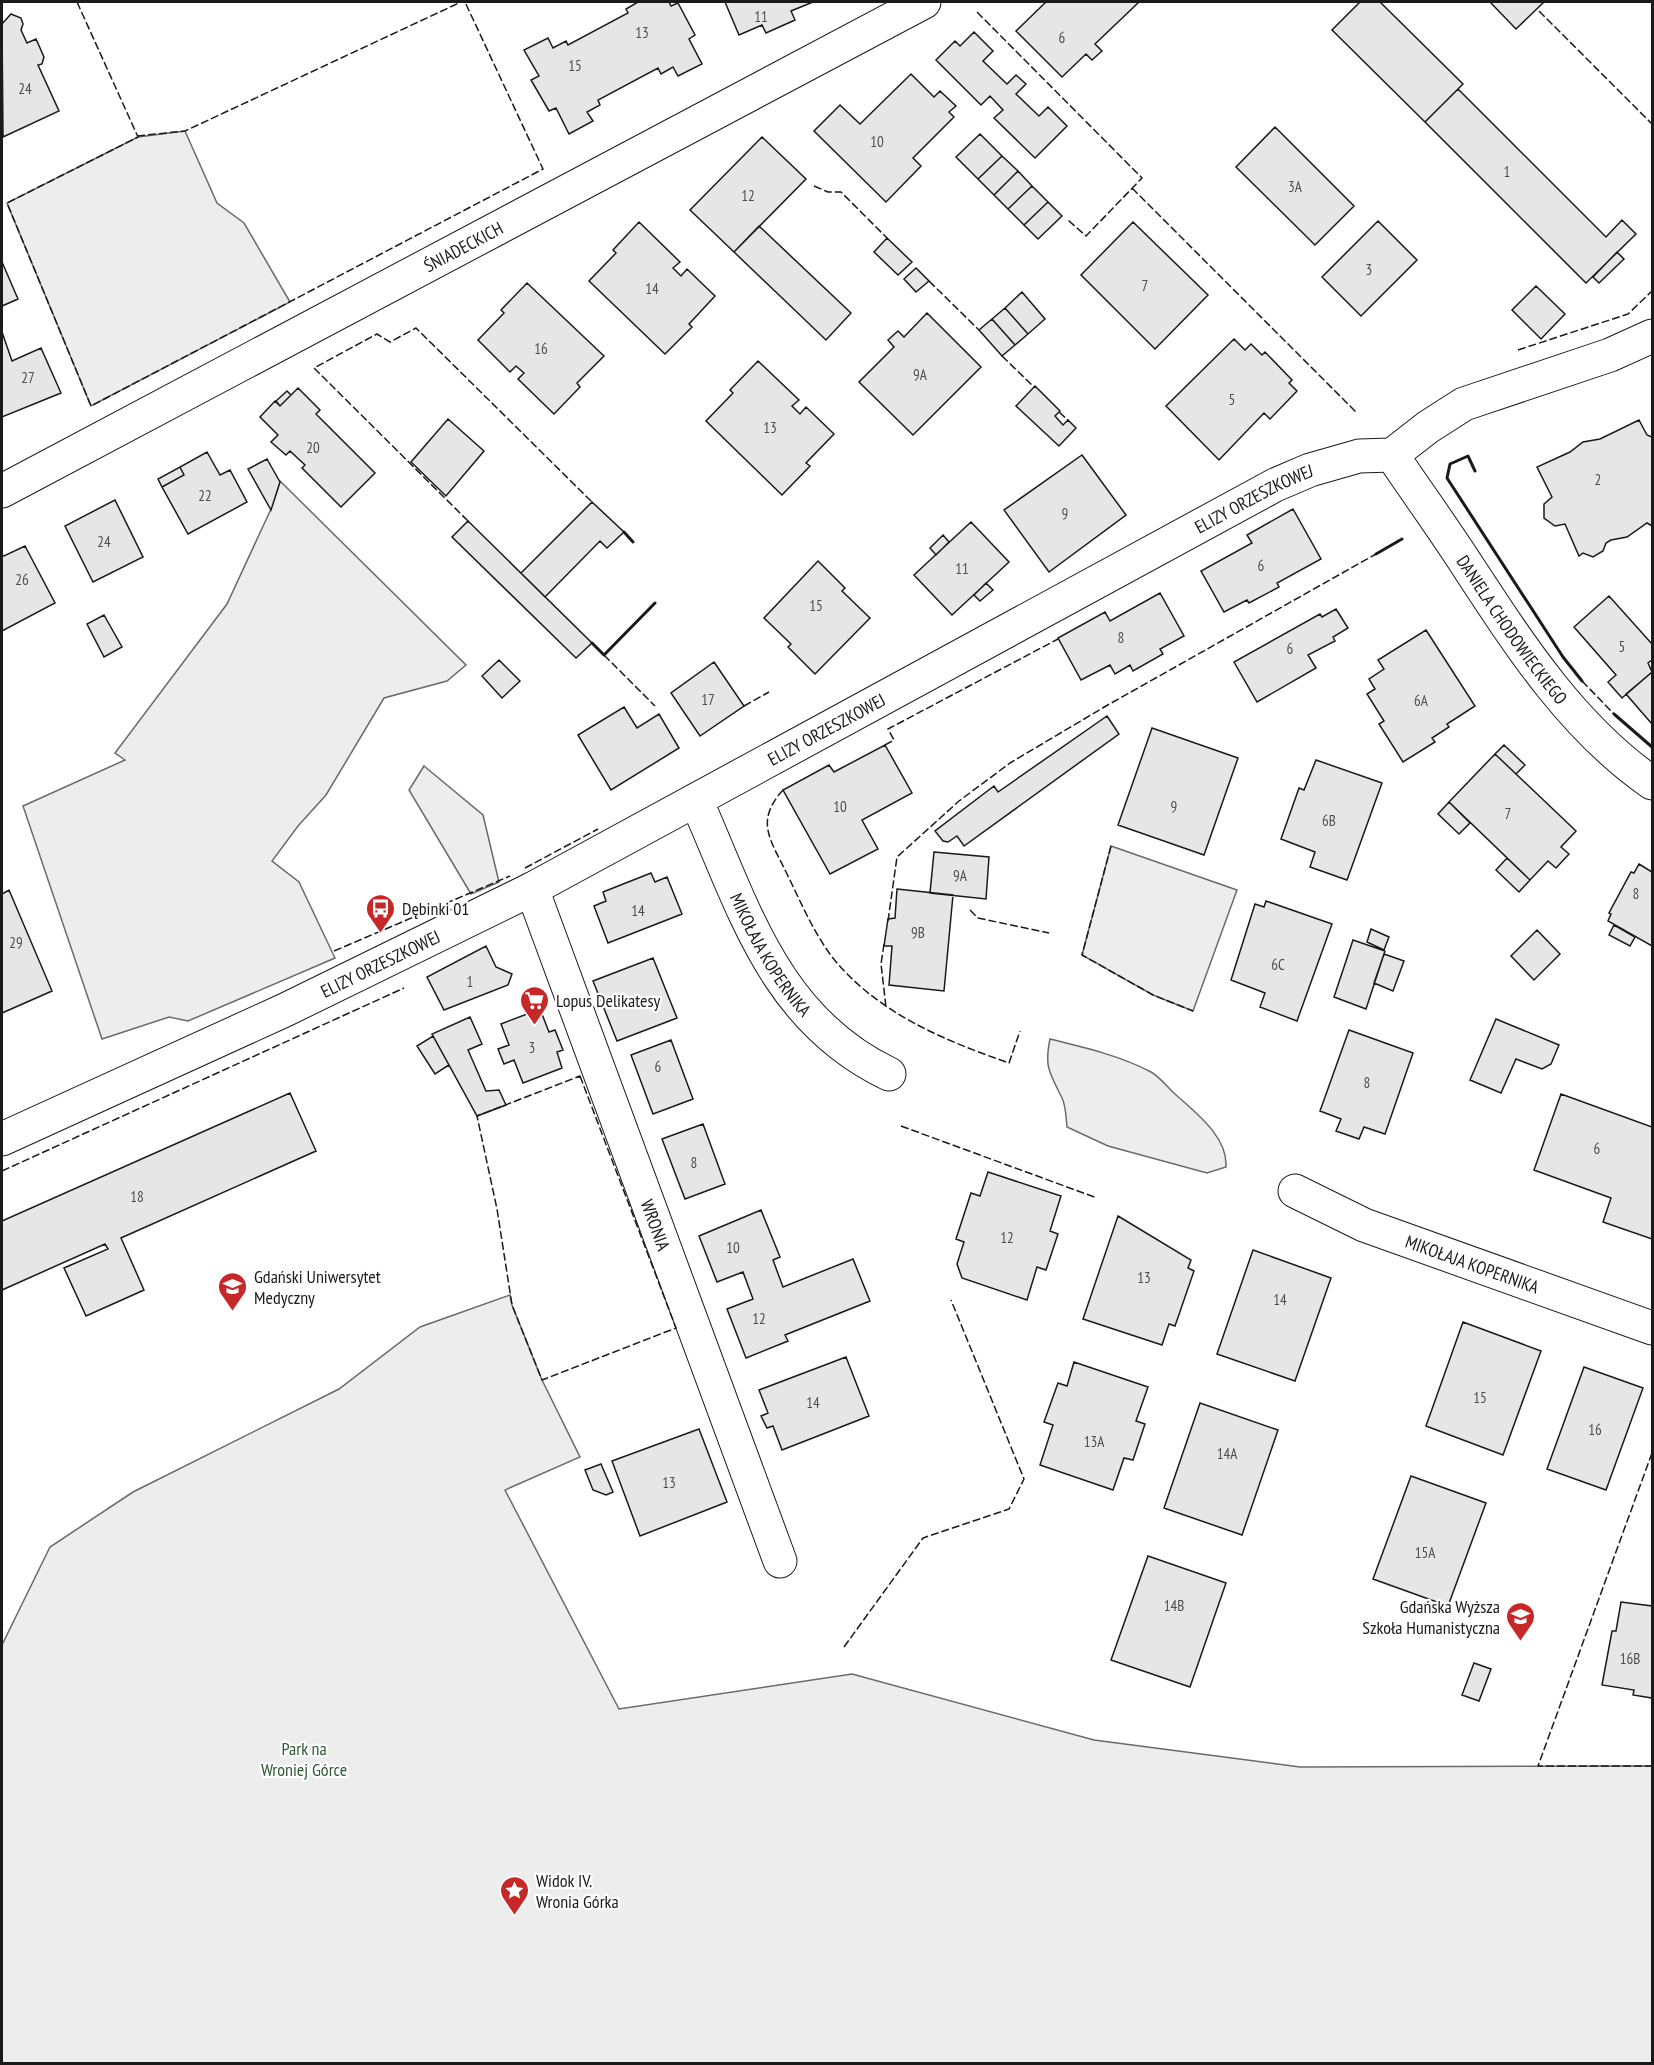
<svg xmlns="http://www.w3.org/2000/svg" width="1654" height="2065" viewBox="0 0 1654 2065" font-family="'PT Sans Narrow',sans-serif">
<rect width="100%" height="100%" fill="#fff"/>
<path fill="#ededed" stroke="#6a6a6a" stroke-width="1.5" d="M185,131l32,72 27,20 46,79 -199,104 -84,-203 131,-66z
M280,481l186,184 -19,16 -63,17 -58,97 -28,31 -26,35 27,21 36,76 -147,63 -19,-4 -67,22 -79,-233 102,-46 -10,-7 112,-149 44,-95z
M424,766l59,49 16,67 -28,12 -62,-104z
M1111,846l126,44 -44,121 -40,-16 -71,-40z
M1050,1039c33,8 71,17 101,33 9,5 16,15 24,22 21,19 53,43 51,73l-19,6 -99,-27 -41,-19c-1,-9 -1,-21 -5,-29 -12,-25 -18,-30 -12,-59z
M510,1295l2,10 30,75 38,77 -75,33 114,219 233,-35 242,66 206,27 352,-1v297h-1650v-418l48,-98 83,-55 206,-103 81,-62z"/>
<path fill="#e6e6e6" stroke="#1a1a1a" stroke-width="1.5" d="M638,2h31l2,4 7,-3 17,32 -6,4 13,25 -24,12 -5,-9 -12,7 -3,-6 -60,32 2,5 -13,7 6,9 -24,13 -13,-26 -7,3 -18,-31 8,-4 -15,-26 24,-12 5,10 13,-7 2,4 60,-32 -2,-4z
M725,2h88l-22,9 4,9 -29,13 -4,-8 -23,10z
M1046,2h93l-44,42 7,7 -10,9 -6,-6 -24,23 -46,-46z
M1360,2h20l83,82 -38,38 -93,-92z
M1490,2h54l-28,27z
M11,14l10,4 2,6 -2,6 6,13 9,-4 8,18 -2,7 -4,1 21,46 -56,26 -1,-113z
M974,32l19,19 -10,10 24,23 9,-9 10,9 -10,10 23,22 9,-9 19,19 -32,32 -41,-40 9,-8 -13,-14 -9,9 -45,-45 19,-19 5,5z
M911,74l23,23 6,-6 16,15 -7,6 5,5 -41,41 8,8 -35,36 -72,-71 26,-26 20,19z
M1458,89l148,148 16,-17 14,14 -50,49 -161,-161z
M1275,127l79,79 -39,39 -79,-78z
M980,134l22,22 -24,23 -22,-22z
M762,137l44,42 -72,73 -44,-42z
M1002,156l16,15 -24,24 -16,-16z
M1018,171l14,15 -24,23 -14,-14z
M1032,186l16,16 -24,23 -16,-16z
M1048,202l14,14 -24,23 -14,-14z
M1378,221l39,39 -56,56 -39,-39z
M639,222l41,40 -7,6 8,8 6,-7 28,27 -26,28 3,3 -27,27 -76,-73 27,-28 -3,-3z
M1133,222l75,73 -53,54 -74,-74z
M759,226l92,87 -25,27 -92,-88z
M887,238l25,24 -14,13 -24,-23z
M1617,252l7,7 -25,24 -6,-6z
M2,262l16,37 -16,7z
M916,268l13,13 -13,11 -12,-13z
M527,283l77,73 -27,27 3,4 -26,27 -36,-35 6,-6 -8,-7 -6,6 -32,-32 26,-27 -3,-3z
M1536,286l29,28 -24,25 -29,-29z
M1022,292l23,27 -17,15 -23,-26z
M1005,308l23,26 -13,11 -23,-26z
M927,313l54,54 -68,68 -54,-53 35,-35 -6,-7 10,-9 6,6z
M992,319l23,26 -13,11 -23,-26z
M2,332l10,29 29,-13 20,45 -59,24z
M1234,339l11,11 6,-6 11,11 3,-3 27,28 -3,3 8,8 -27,28 -6,-6 -45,47 -53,-54z
M758,361l41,39 -7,6 8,8 6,-7 28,27 -28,29 4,3 -28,29 -76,-74 27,-28 -3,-3z
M1035,386l25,25 -5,5 8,9 5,-5 8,8 -17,18 -43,-40z
M298,388l22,22 -4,4 59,59 -34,34 -39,-39 3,-3 -15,-14 -4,4 -15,-13 7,-7 -18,-18 15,-16 5,5z
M287,391l4,4 -11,11 -4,-5z
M448,419l36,32 -38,45 -35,-34z
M1639,420l8,15 5,2v89l-5,-3 -20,14 -16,3 -5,3 -3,8 -10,6 -10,-4 -4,3 -14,-32 -10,2 -11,-8v-14l8,-7 -15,-30 33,-15 13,-10 17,-3z
M207,452l13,23 10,-5 17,32 -59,32 -26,-47 22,-12 -4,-8z
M1082,455l44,60 -77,57 -45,-62z
M267,459l13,23 -9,28 -23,-41z
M180,467l4,8 -22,12 -4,-8z
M115,500l28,57 -50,25 -28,-56z
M592,502l32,30 -17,16 -7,-7 -55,56 -24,-24z
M1293,509l28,50 -44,24 2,4 -30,16 -2,-3 -23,12 -23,-41 51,-28 -5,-8z
M468,521l124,122 -16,15 -124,-121z
M971,522l38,40 -57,53 -38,-40z
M943,535l6,7 -13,13 -6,-7z
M25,546l30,57 -53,28v-76l2,1z
M818,561l27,27 -3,3 28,27 -55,56 -27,-27 3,-3 -27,-26z
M986,583l7,7 -13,11 -6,-6z
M1160,593l24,43 -24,13 3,5 -30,17 -3,-6 -15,9 -5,-9 -29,15 -23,-42 47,-26 5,9z
M1609,596l43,48v16l-4,3 4,9 -30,26 -14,-16 8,-7 -42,-48z
M1336,609l12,19 -15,9 2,4 -27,14 8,13 -59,34 -23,-40 86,-48 2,3z
M104,615l18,32 -18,10 -17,-33z
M1426,630l49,76 -28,18 2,3 -17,11 3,4 -32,20 -24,-38 5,-3 -17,-27 8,-5 -6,-10 15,-10 -6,-9z
M499,660l21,21 -18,17 -20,-22z
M714,662l30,44 -44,30 -29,-43z
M1652,672v52l-26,-30z
M624,707l13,21 22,-14 20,34 -68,42 -33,-55z
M1107,716l12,18 -155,112 -7,-10 -9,6 -5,-1 -8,-10 59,-45 4,6z
M1152,728l86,30 -34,97 -86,-30z
M885,745l27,48 -50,27 16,29 -48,25 -47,-84 46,-25 5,7z
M1504,745l21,20 -9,9 -21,-20z
M1495,754l81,77 -15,16 8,7 -13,14 -8,-7 -18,19 -81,-78z
M1316,760l66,23 -35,97 -37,-13 5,-15 -34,-13 18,-51 5,2z
M1449,802l21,21 -11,11 -21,-20z
M934,852l55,5 -3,42 -56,-6z
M1507,858l23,22 -11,12 -23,-22z
M1639,864l13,8v74l-44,-25 3,-7 -2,-1 22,-41 3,1z
M651,873l4,9 12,-5 15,37 -74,29 -14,-37 12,-5 -3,-9z
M897,889l56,6 -9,96 -55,-6 3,-39h-8l4,-27 7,-1z
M9,890l43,101 -50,22v-119z
M1266,901l66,23 -35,97 -37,-14 5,-14 -34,-13 24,-76 9,3z
M1614,925l21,12 -5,9 -21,-11z
M1371,929l18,8 -5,13 -17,-8z
M1537,930l23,24 -26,26 -23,-24z
M1353,940l32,11 -19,58 -32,-12z
M486,946l10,21 16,7 -4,11 -64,25 -17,-33z
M1384,954l20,7 -11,30 -19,-8z
M653,958l24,60 -60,23 -24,-60z
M540,1009l9,23 6,-2 8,20 -6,2 5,16 -39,15 -9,-23 -10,4 -6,-15 11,-4 -8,-21z
M470,1017l12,27 -14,6 18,41 13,-1 7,15 -29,11 -45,-82z
M1496,1019l63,26 -8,19 -9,5 -26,-10 -15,34 -31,-13z
M1349,1030l64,23 -28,81 -21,-7 -5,12 -23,-8 5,-12 -21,-8z
M433,1036l16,29 -14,9 -18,-28z
M671,1040l22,59 -40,15 -22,-59z
M290,1093l26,58 -195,87 23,52 -58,26 -22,-48 44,-19 -3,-5 -103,46v-69z
M1561,1094l91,33v112l-49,-17 8,-24 -77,-28z
M703,1124l22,60 -40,15 -23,-60z
M988,1172l73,24 -11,35 8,3 -12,36 -9,-3 -10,33 -65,-22 -5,-14 7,-22 -8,-3 15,-46 9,3z
M761,1210l19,47 -7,3 10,27 70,-28 17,42 -85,34 3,6 -42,17 -19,-49 26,-10 -10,-27 -26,10 -18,-46z
M1118,1216l73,44 -3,8 6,3 -19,55 -6,-2 -7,21 -79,-26z
M1253,1250l78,28 -36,103 -78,-27z
M1463,1322l78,29 -38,104 -77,-29z
M846,1357l23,59 -87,34 -9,-24 -6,2 -6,-12 7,-3 -9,-23z
M1074,1362l74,25 -12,34 9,3 -12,36 -9,-2 -11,32 -73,-25 13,-40 -9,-3 14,-39 9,3z
M1584,1367l59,21 -37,102 -59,-21z
M1200,1403l78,27 -36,105 -78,-27z
M699,1429l28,73 -87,34 -28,-75z
M601,1464l12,28 -7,3 -13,-5 -8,-20z
M1411,1476l75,27 -38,103 -75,-27z
M1148,1556l78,27 -36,104 -79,-27z
M1621,1602l31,4v92l-19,-3 1,-5 -32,-5 10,-54h4z
M1474,1663l17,6 -12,32 -17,-6z"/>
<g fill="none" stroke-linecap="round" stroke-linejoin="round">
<defs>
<g id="minor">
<path id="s1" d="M1392,455c25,37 51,73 75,110 53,81 105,162 185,218"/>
<path id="s2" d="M2,491l922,-489"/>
<path id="s3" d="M696,800c48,108 78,219 193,274"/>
<path id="s4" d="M532,889l248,672"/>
<path id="s5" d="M2,1139l283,-129 247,-121 743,-404 35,-15 49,-14 33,-1 36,-28 36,-23 146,-49 42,-19"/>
<path id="s6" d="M1295,1191l69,34 288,103"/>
</g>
</defs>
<use href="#minor" stroke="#1a1a1a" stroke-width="35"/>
<use href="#minor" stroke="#fff" stroke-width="33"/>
<path stroke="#1a1a1a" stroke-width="1.5" stroke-dasharray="8 3" stroke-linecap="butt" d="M77,2l61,135 -131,66 84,203 452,-237 -78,-167
M1539,11l113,113
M977,12l165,166 -56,58 -18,-16
M137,136l48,-5 276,-129
M814,186l14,6h13l46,46
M1132,188l225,225
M929,281l50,49
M1518,350l110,-36 24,-23
M1002,356l32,31
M1059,412l9,8
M468,521l-154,-153 63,-34 13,8 26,-14 176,174
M604,655l51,51
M1582,681l32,33
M744,706l25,-14
M885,745l9,-5 -6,-11 170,-90
M783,790c-28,31 -13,49 3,82 15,30 29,65 51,91 45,52 109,78 172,100l11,-32
M1111,846l-29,109 71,40 40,16
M525,868l73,-39
M970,910l8,8 71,15
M888,921l9,-64 62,-56 51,-38 96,-57 270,-152
M884,944l-3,20 5,43
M334,951l176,-75
M580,1076l96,252 -134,52 -30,-75 -15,-96 -20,-93z
M901,1126l196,72
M2,1171l402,-183
M1652,1453l-114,313h114
M844,1647l79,-109 86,-29 15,-30 -73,-179"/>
<path stroke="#1a1a1a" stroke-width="3" d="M1475,471l-7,-15 -18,8 -3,14 116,179 19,24
M624,532l9,10
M1376,554l26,-15
M592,643l12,12 51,-52
M1614,714l38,33"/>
</g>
<defs>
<symbol id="bus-pin" viewBox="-11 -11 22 30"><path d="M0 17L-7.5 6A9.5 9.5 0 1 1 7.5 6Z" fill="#c62828" stroke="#fff"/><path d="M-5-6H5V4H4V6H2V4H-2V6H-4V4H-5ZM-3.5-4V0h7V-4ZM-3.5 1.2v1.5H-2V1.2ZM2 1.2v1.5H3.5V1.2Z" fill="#fff"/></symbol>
<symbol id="supermarket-pin" viewBox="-11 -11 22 30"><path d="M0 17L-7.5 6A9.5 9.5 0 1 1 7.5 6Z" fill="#c62828" stroke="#fff"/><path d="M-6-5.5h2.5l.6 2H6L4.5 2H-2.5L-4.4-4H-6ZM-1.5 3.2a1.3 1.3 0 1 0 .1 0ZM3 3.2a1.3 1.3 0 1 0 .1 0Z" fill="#fff"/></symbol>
<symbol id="university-pin" viewBox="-11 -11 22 30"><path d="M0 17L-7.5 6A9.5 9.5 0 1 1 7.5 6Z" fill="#c62828" stroke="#fff"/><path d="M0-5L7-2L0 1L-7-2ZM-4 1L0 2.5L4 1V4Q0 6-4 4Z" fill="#fff"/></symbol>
<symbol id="sight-pin" viewBox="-11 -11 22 30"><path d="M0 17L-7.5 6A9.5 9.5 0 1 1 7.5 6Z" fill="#c62828" stroke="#fff"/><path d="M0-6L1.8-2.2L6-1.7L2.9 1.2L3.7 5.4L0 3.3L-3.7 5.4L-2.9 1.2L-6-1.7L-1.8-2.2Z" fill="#fff"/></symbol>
</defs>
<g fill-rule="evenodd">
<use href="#bus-pin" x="364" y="892" width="33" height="45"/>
<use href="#supermarket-pin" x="518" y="984" width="33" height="45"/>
<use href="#university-pin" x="216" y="1270" width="33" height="45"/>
<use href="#university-pin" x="1504" y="1600" width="33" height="45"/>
<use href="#sight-pin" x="498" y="1874" width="33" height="45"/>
</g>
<g text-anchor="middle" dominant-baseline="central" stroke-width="4.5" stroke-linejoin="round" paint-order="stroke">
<g font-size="15" fill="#4d4d4d">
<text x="761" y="16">11</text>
<text x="642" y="32">13</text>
<text x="1062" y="37">6</text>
<text x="575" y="65">15</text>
<text x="25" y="88">24</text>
<text x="877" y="141">10</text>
<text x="1507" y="171">1</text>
<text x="1295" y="186">3A</text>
<text x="748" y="195">12</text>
<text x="1369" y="269">3</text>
<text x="1145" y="285">7</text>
<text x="652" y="288">14</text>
<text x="541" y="348">16</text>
<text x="920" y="374">9A</text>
<text x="28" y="377">27</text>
<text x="1232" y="399">5</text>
<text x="770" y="427">13</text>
<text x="313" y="447">20</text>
<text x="1598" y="479">2</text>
<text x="205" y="495">22</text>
<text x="1065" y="513">9</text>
<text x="104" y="541">24</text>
<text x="1261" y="565">6</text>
<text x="962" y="568">11</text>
<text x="22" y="579">26</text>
<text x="816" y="605">15</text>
<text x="1121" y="637">8</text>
<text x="1622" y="646">5</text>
<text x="1290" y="648">6</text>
<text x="708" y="699">17</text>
<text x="1421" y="700">6A</text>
<text x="840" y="806">10</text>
<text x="1174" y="806">9</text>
<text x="1508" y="813">7</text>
<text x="1329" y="820">6B</text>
<text x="960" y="875">9A</text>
<text x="1636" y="893">8</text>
<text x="638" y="910">14</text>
<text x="918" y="932">9B</text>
<text x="16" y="942">29</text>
<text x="1278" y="964">6C</text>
<text x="470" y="981">1</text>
<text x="532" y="1047">3</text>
<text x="658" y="1066">6</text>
<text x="1367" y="1082">8</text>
<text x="1597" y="1148">6</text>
<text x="694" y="1162">8</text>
<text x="137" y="1196">18</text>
<text x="1007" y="1237">12</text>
<text x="733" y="1247">10</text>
<text x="1144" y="1277">13</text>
<text x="1280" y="1299">14</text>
<text x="759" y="1318">12</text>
<text x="1480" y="1397">15</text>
<text x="813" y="1402">14</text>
<text x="1595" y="1429">16</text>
<text x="1094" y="1441">13A</text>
<text x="1227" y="1453">14A</text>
<text x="669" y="1482">13</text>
<text x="1425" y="1552">15A</text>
<text x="1174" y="1605">14B</text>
<text x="1630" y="1658">16B</text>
</g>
<g font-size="18" fill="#1a1a1a" stroke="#fff">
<text stroke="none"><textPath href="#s2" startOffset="522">ŚNIADECKICH</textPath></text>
<text stroke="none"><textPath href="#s5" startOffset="1407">ELIZY ORZESZKOWEJ</textPath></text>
<text stroke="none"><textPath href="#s1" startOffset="212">DANIELA CHODOWIECKIEGO</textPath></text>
<text stroke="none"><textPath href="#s5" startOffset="921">ELIZY ORZESZKOWEJ</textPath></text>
<text stroke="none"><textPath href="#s3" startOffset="172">MIKOŁAJA KOPERNIKA</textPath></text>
<text stroke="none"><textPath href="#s5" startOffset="417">ELIZY ORZESZKOWEJ</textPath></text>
<text stroke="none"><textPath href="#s4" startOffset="358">WRONIA</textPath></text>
<text stroke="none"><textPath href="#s6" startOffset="192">MIKOŁAJA KOPERNIKA</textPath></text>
</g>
<g font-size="18" fill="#1a1a1a" stroke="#fff" text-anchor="start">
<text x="402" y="908">Dębinki 01</text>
<text x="556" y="1000">Lopus Delikatesy</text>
<text x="254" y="1276">Gdański Uniwersytet<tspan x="254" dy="21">Medyczny</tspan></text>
<text x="1500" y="1606" text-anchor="end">Gdańska Wyższa<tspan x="1500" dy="21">Szkoła Humanistyczna</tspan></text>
<text x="536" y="1880">Widok IV.<tspan x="536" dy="21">Wronia Górka</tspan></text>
</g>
<g font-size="18" fill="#2b5a34" stroke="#fff">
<text x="304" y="1748">Park na<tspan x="304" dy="21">Wroniej Górce</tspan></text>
</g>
</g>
<rect width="1654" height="2065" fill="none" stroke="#1a1a1a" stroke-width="6"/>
</svg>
